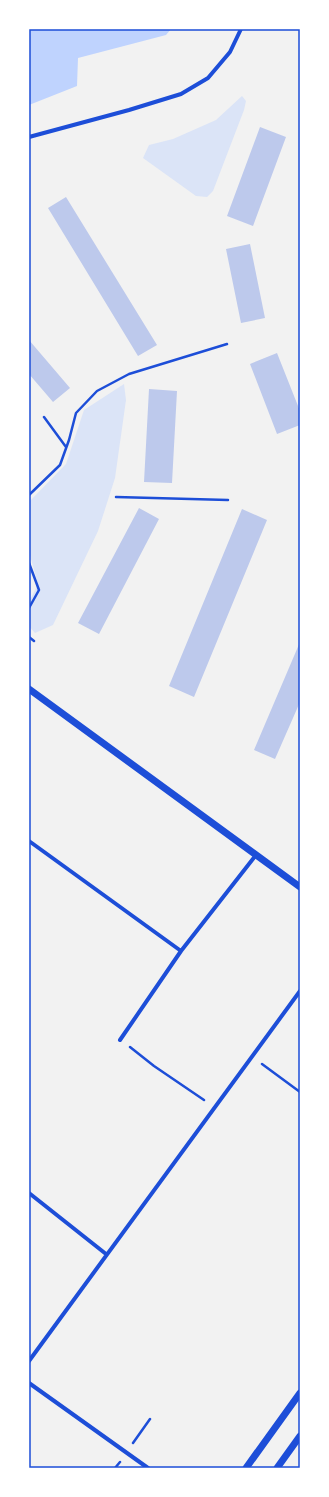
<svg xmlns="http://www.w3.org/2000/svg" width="329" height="1497" viewBox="0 0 329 1497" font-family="Arial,sans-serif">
<rect width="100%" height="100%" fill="#f2f2f2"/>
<path fill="#dbe4f7" d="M242,96l4,5 -2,9 -31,81 -6,6 -11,-1 -53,-38 6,-13 24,-6 43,-19z
M124,384l2,16 -11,78 -17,53 -45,94 -18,8 -6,-7v-24l9,-18 -9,-32v-50l37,-38 18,-54z"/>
<path fill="#bfd3fe" d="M29,29h142l-5,6 -88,23 -1,28 -48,19z"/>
<path fill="#bdc9ec" d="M260,127l26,10 -33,89 -26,-10z
M66,197l91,148 -19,11 -90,-148z
M250,244l15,74 -24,5 -15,-74z
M29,340l41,48 -17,14 -24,-28z
M277,353l23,58v14l-23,9 -27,-70z
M149,389l28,2 -5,92 -28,-1z
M139,508l20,11 -60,115 -21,-11z
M242,509l25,11 -73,177 -25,-11z
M300,642v60l-25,57 -21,-9z"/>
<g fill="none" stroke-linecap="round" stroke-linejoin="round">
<path stroke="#1d4ed8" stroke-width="2.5" d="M44,417l22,30
M29,495l31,-30 9,-25 7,-27 21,-22 32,-17 98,-30
M116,497l112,3
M29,563l10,27 -10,18
M29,637l5,4
M130,1047l24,19 50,34
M262,1064l38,28
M133,1443l17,-24
M115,1468l5,-6"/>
<path stroke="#1d4ed8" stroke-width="4" d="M29,137l100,-27 52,-16 27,-16 22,-26 11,-23
M29,841l152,110
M120,1040l61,-89 75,-96
M29,1193l77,61
M29,1361l271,-370
M29,1383l119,85"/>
<path stroke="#1d4ed8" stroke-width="7" d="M29,689l271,198
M246,1468l54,-75
M277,1468l23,-32"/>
</g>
<rect width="329" height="1497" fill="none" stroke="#ffffff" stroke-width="60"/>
<rect x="30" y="30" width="269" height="1437" fill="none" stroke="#1d4ed8" stroke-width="1.5"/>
</svg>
